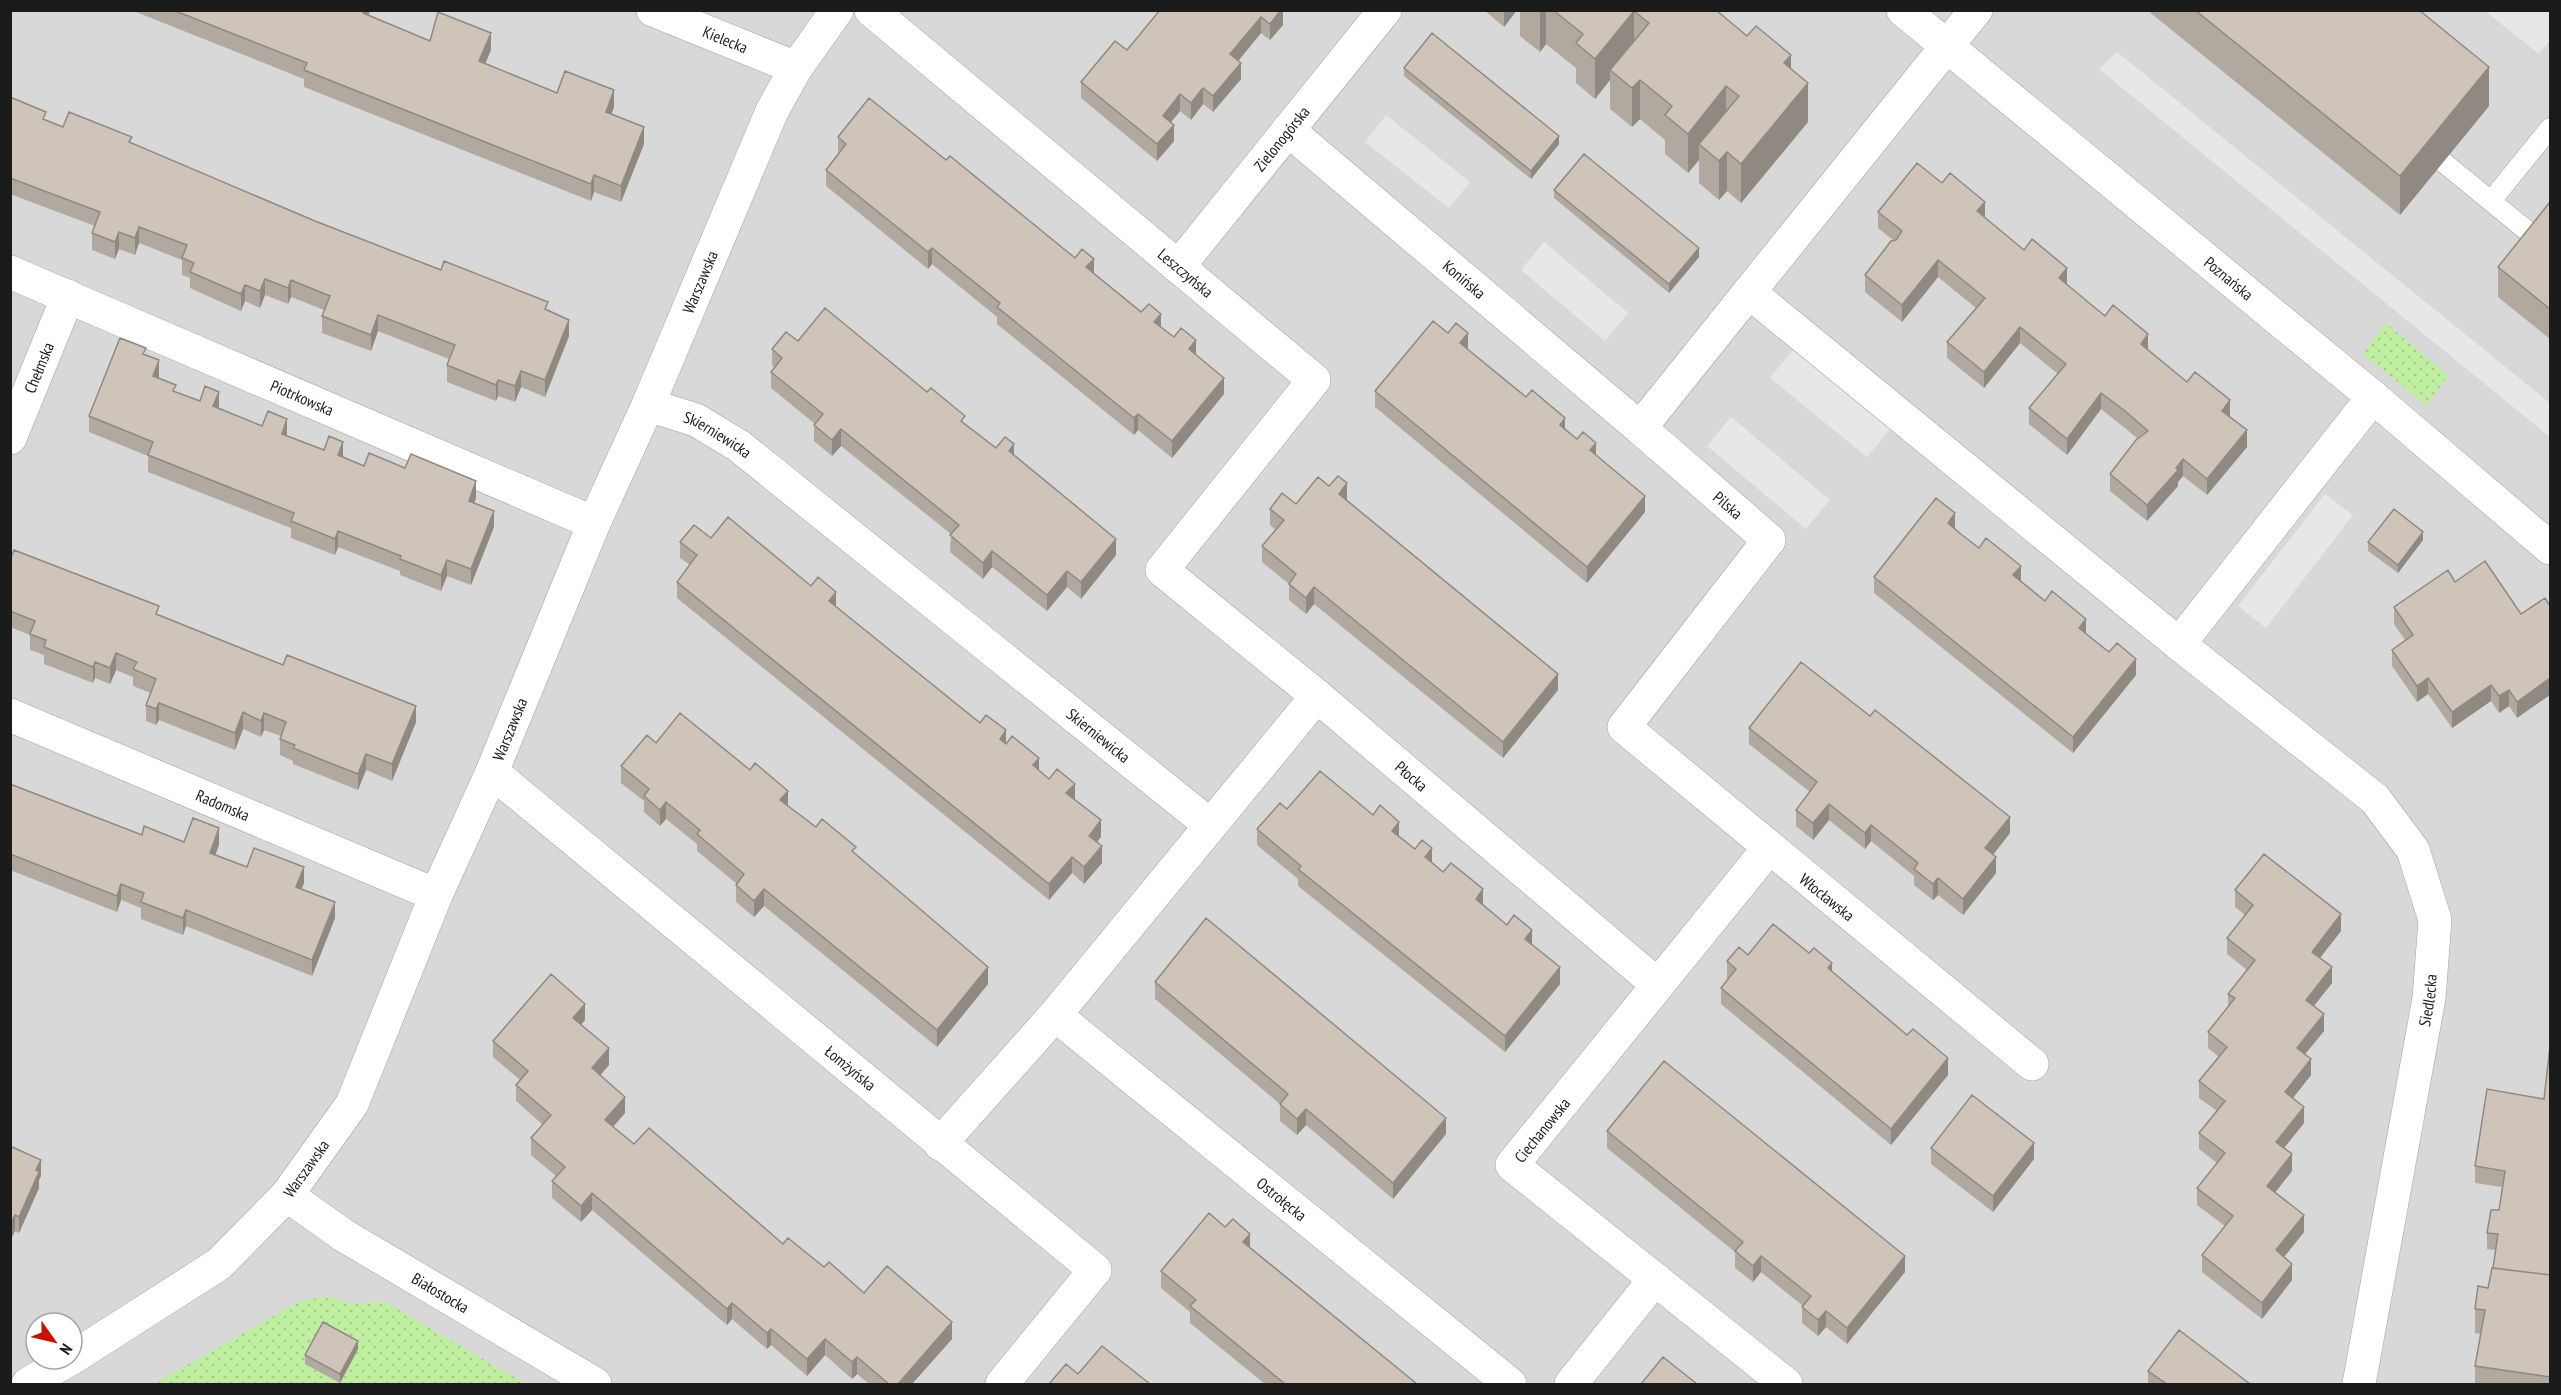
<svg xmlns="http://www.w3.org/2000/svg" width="2561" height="1395" viewBox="0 0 2561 1395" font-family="'PT Sans Narrow',sans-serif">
<defs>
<pattern id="grass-dots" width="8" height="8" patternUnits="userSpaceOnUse" patternTransform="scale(1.5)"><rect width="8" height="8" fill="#bfeea0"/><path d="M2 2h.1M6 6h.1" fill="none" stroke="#a4cc89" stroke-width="1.8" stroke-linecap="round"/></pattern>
</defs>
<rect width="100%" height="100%" fill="#eeeae0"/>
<path fill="#d9d8d8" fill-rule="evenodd" d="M10,11h2540v1373h-2539zM36,1323h36v36h-36z"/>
<path fill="url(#grass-dots)" d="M2386,323l63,53 -23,29 -63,-51z
M330,1297l22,7 32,-3 142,83h-372l139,-79 16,-6z"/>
<path fill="#e7e7e7" d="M2485,11h65v29l-11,14z
M2117,52l433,351v34l-451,-368z
M1386,115l84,67 -21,26 -84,-66z
M1544,242l84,71 -23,28 -84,-71z
M1793,350l97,79 -23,28 -97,-79z
M1731,417l99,83 -24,29 -99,-83z
M2325,494l28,21 -87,113 -28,-22z"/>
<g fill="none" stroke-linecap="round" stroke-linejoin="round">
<defs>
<path id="service" d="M2443,162l99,81
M2491,201l59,-73"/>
<g id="minor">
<path id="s1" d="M653,10l143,58"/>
<path id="s2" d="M871,10l443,370 -152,190 155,126 341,289"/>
<path id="s3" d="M1903,10l470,387 177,151"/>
<path id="s4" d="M1288,130l352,298"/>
<path id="s5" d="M1178,267l207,-257"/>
<path id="s6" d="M10,272l584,251"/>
<path d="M1749,292l227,-282"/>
<path id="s7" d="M648,405l48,15 43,26 471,379"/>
<path id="s8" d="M10,438l58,-142"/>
<path id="s9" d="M10,715l426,180"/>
<path id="s10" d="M492,772l603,498 -93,114"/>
<path d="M1768,849l-256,316 274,219"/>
<path id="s11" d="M1055,1015l455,369"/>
<path d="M2032,1064l-408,-337 145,-187 -129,-112 109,-136 430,352"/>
<path d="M940,1144l115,-129 262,-319"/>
<path id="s12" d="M287,1195l56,40 252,149"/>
<path id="s13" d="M72,1358l147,-94 68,-69 65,-91 84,-209 56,-123 102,-249 54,-118 124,-294 24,-43 41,-58"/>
<path d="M28,1384l42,-25"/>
<path d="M1571,1384l84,-105"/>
<path id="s14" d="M2359,1384l70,-386 6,-78 -22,-70 -38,-51 -196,-155 194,-247"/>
</g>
</defs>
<use href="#service" stroke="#a2a2a2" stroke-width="21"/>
<use href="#minor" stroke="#a2a2a2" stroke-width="34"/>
<use href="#service" stroke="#fff" stroke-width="20"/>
<use href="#minor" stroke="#fff" stroke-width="33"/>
</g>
<path fill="#b1a99f" d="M131,10h239l-1,5 61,26 61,9 -6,14 72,29 57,14 -3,7 33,30 -23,58 -27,-10 -3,9 -287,-114v-8z
M1283,10v15l-13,15 -9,-7 -23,28 3,18 -28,33 -10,-8 -12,16 -11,-9 -9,11 3,19 -17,20 -76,-63v-16l46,-32z
M1484,10h33l-13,17z
M1520,10h196l31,26 44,33 17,53 -67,81 -14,-12 -8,9 -20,-17v-23l-11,13 -23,-19v-14l-25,-21 -8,8 -22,-18v-29l-15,19 -19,-16v-15l-30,-24 -6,8 -20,-16z
M2147,10h272l70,96 -89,109z
M1404,68l155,76 -28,35 -127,-103z
M10,97l36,24 17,6 69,17 183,77 233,90 21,25 -24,61 -24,-10 -6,15 -17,-6 -2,5 -49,-19v-17l2,-6 -71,-28 -7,20 -49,-18v-17l2,-6 -33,-13 -3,7 -23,-9 -5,13 -15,-7 -4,10 -51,-23v-10l-8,-3v-15l-43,-17 -4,12 -16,-6 -4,10 -23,-9v-17l3,-7 -85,-32z
M838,137l108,23 148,113 102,82 28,39 -52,64 -34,-28 -4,5 -137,-111v-7l-65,-53 -4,5 -102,-83v-16l12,-16z
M1554,190l145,67 -30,36 -115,-95z
M2550,202v137l-52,-42v-30z
M1878,212l107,6 245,199 17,30 -40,48 -24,-19 -5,6v4l-31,35 -37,-30v-17l28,-35 -13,-11 -24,-19 -34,46 -38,-31v-16l29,-34 -16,-13 -22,-18 -36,45 -37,-30v-16l29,-34 -38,-31 -36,45 -37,-30v-17l28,-35 -15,-12z
M798,341l167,83 31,24 18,8 102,99 -35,44 -14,-12 -20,24 -55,-44 -9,12 -33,-27 1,-18 -110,-88 -9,10 -18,-15v-16l1,-1 -44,-36v-16l4,-4 -3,-3v-16z
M1468,349l128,106 49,57 -58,71 -212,-176v-16z
M146,355l13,22v1l17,14 188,74 112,32 -2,5 20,24 -23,58 -24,-9 -6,15 -41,-16v-4l-62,-24 -3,8 -44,-17v-10l-143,-56v-16l-59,-24v-16z
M1329,486l18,14 211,190 -55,68 -189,-154 -8,10 -17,-14v-16l-27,-22v-16l14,-16 -6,-5v-16l26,-5z
M1955,529l131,104 50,42 -63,78 -199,-160v-16z
M711,538l125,68 170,137 69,57 26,37 -4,5 5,21 -18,21 -12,-11 -23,27 -372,-302v-16l13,-17 -10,-7v-16z
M2423,540l-25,33 -30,-22v-9z
M10,560l149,55 257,107 -24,59 -26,-11 -8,20 -65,-26v-3l-13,-6v-16l1,-3 -17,-6 -3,7 -18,-8 -8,21 -76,-30 -3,5 -10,-4v-16l5,-12 -18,-7v-9l-17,-7 -6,14 -15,-6 -2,5 -49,-19v-9l-14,-5v-15l-20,-8z
M2455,582l66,32 -4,104 -8,-12 -10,7 -8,-12 -39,27 -24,-34 -11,8 -25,-36v-16l13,-10 -11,-16v-17z
M1749,728l261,105 -17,22 3,18 -33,42 -25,-20 -5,5 -19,-15v-9l-43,-35 -6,8 -36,-29 -16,20 -17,-14v-16l14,-18 -61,-48z
M656,743l132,63 28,21 40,28 132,129 -51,63 -173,-141 -10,11 -18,-15v-17l1,-1 -40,-33v-7l-31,-25 -6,7 -16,-14v-11l-23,-18v-17z
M10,784l132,51 42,7 35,3 -4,10 32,12 57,16 -3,6 34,29 -23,58 -126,-50 -3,9 -42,-16v-11l-20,-8 -4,12 -107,-42z
M1287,809l112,27 133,109 28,39 -55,68 -207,-166v-7l-41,-34v-16z
M2235,890l106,41 -21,27 12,25 -18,23 10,25 -19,23 6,21 -18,23 11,25 -20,25 8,23 -17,21 29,40 -20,25 8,23 -30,39 -60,-47v-17l23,-29 -28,-21v-17l20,-25 -18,-14v-16l18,-22 -18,-13v-17l20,-24 -11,-9v-16l20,-26v-12l19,-24 -20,-16v-16l18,-23 -10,-8z
M1748,955l84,17 116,103 -57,70 -170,-141v-16l7,-9 -1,-1v-17z
M1155,982l291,152 -53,65 -87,-74 -9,10 -17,-14v-17l-125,-105z
M585,1020l-4,5 28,40 -9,10 25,38 -12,14 21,17 149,100 81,49 88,46 -40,45h-43l-12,-10 -5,5 -27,-24 -18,21 -36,-31 -4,4 -35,-30 -5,6 -135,-115 -11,12 -29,-24v-17l4,-5 -25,-21v-17l12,-13 -27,-24v-16l4,-5 -27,-23v-16z
M2550,1046v338h-75v-18l6,-32 -6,-1v-24l13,-21 5,-20 2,-18 -8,-1v-16l12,-23 3,-23 -27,-4v-17l69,-67z
M1607,1131l298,141 -58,72 -21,-17 -8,9 -16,-13v-16l1,-1 -42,-34 -8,10 -18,-14v-16l-128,-104z
M10,1146l31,30 -2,4v8l-20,45 -4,-2 -5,10z
M1931,1148l103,11 -41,53 -62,-48z
M1250,1247l167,137h-152l-75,-61v-11l-29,-24v-17z
M358,1349l-18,34 -35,-19v-9z
M2148,1371l102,13h-102z"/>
<path fill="#908982" d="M364,10h6l-7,19v-16z
M1281,10h2v15l-13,15v-16z
M1504,10h13l-13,17z
M1541,10h5v34l-6,8v-39z
M1634,11v39l-24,20v10l-15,19v-40z
M1261,17v16l-31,38v-17z
M491,33v17l-12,28v-17z
M1791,55v39l-7,-31z
M1241,63v16l-28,33v-16z
M2489,67v39l-89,109v-39z
M1640,80v39l-8,8v-39z
M1808,83v39l-67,81v-39z
M1726,86v40l-27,18v16l-11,13v-39z
M1203,88v16l-12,16v-17z
M614,90v17l-8,21v-16z
M1180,94v17l-17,21v-16z
M1174,125v16l-17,20v-17z
M644,127v17l-23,58v-16z
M1559,136v8l-28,35v-8z
M1727,152v39l-8,9v-39z
M594,175v17l-3,9v-17z
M1985,202v16l-8,-7z
M139,227v16l-4,12v-17z
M119,232v17l-4,10v-17z
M932,248v16l-4,5v-17z
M1699,248v9l-30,36v-9z
M1094,259v16l-8,-8z
M1938,260v17l-36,45v-17z
M2067,268v16l-8,-6z
M265,279v16l-5,13v-17z
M291,280v17l-3,7v-16z
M245,285v16l-4,10v-17z
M1161,314v17l-7,-9z
M378,315v16l-7,20v-16z
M569,320v16l-24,61v-17z
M2020,327v16l-36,45v-16z
M1468,333v16l-8,-6z
M2148,334v17l-7,-7z
M1196,340v16l-7,-7z
M159,360v17l-6,15v-16z
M521,371v16l-6,15v-16z
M1224,378v16l-52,64v-17z
M498,380v16l-2,5v-16z
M219,392v16l-6,-2z
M2101,393v16l-34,46v-16z
M2230,400v17l-8,-6z
M1138,414v16l-4,5v-17z
M1565,418v17l-5,-10z
M287,419v16l-5,-1z
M841,429v17l-9,10v-16z
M2247,430v17l-40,48v-16z
M343,442v16l-5,-3z
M1596,443v17l-6,-10z
M1014,444v17l-5,-10z
M2183,459v17l-5,6v4l-31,35v-16z
M476,481v17l-7,19v-16z
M1347,483v17l-8,10v-16z
M1645,496v16l-58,71v-16z
M494,511v16l-23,58v-16z
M1955,513v17l-7,-7z
M338,531v16l-3,8v-16z
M2423,532v8l-25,33v-8z
M1116,539v16l-35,44v-17z
M992,551v16l-9,12v-16z
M447,560v16l-6,15v-16z
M2021,566v16l-8,-7z
M1067,571v16l-20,24v-16z
M1314,587v17l-8,10v-16z
M836,592v16l-7,-7z
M2086,619v16l-7,-7z
M116,653v17l-6,14v-16z
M2136,659v16l-63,78v-16z
M95,662v16l-2,5v-16z
M1558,674v16l-55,68v-16z
M2428,678v16l-11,8v-16z
M2550,678v17l-33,23v-16z
M2491,685v16l-39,27v-16z
M2509,690v16l-10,7v-17z
M159,703v17l-3,5v-16z
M416,706v16l-24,59v-17z
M243,712v17l-8,21v-17z
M264,713v17l-3,7v-16z
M1006,730v17l-6,-8z
M366,754v16l-8,20v-16z
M1039,758v16l-6,-9z
M1075,784v16l-9,-7z
M788,791v16l-8,-7z
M666,802v17l-6,7v-16z
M1829,804v16l-16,20v-17z
M2010,817v16l-25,32v-17z
M1101,820v17l-12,15v-16z
M1399,822v16l-7,-7z
M1871,825v16l-6,8v-16z
M219,828v17l-9,24v-16z
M1102,846v17l-18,21v-17z
M1432,848v17l-7,-8z
M1072,857v16l-23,27v-16z
M1996,857v16l-33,42v-16z
M304,867v16l-8,20v-16z
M1938,878v17l-5,5v-16z
M121,884v16l-4,12v-16z
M764,889v17l-10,11v-16z
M1483,889v16l-7,-6z
M335,902v16l-23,58v-16z
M186,910v16l-3,9v-17z
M2341,914v17l-29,37v-16z
M1532,930v16l-7,-7z
M1832,963v17l-4,-12z
M988,967v17l-51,63v-17z
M1560,967v17l-55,68v-16z
M2332,967v16l-26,33v-16z
M585,1004v16l-12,14v-16z
M2324,1014v17l-27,33v-16z
M609,1048v17l-17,20v-17z
M1948,1058v17l-57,70v-16z
M2311,1059v16l-26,33v-16z
M625,1097v16l-20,23v-16z
M2304,1107v16l-28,35v-16z
M1306,1109v16l-9,10v-16z
M1446,1118v16l-53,65v-16z
M2034,1143v16l-41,53v-16z
M2292,1154v17l-25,32v-17z
M41,1160v16l-2,4v8l-20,45v-16l17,-47z
M592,1193v17l-11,12v-16z
M15,1215v16l-5,10v-16z
M2304,1215v17l-28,35v-17z
M1250,1234v16l-7,-8z
M1761,1256v16l-8,10v-16z
M1905,1256v16l-58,72v-16z
M2292,1264v16l-30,39v-16z
M732,1303v16l-5,6v-16z
M1826,1311v16l-8,9v-16z
M952,1322v17l-40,45h-14z
M771,1329v16l-4,4v-16z
M825,1339v16l-18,21v-17z
M358,1341v8l-18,34v-9z
M857,1357v17l-5,5v-17z"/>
<path fill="#cec4b9" stroke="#908982" stroke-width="1.5" d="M173,10h191l-1,3 67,28 8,-29 53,21 -12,28 78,32 8,-22 49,19 -8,22 38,15 -23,59 -27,-11 -3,9 -287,-114 3,-7z
M1160,10h121l-11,14 -9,-7 -31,37 11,9 -28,33 -10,-8 -12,15 -11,-9 -17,22 11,9 -17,19 -76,-62 34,-41 12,9z
M1553,10h163l31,26 9,-10 35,29 -7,8 24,20 -67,81 -14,-12 -8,9 -20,-17 40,-48 -13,-10 -38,48 -23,-19 7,-9 -32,-26 -8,8 -22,-18 39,-47 -15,-12 -39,48 -19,-16 7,-9z
M2195,10h224l70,57 -89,109z
M1432,33l127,103 -28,35 -127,-103z
M10,97l36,15 -3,7 20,8 6,-15 63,25 -3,5 186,79 126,49 3,-9 104,41 -3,7 24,11 -24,60 -24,-9 -6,15 -17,-6 -2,5 -49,-20 8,-20 -77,-30 -7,20 -49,-19 8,-20 -39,-16 -3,8 -23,-9 -5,12 -15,-6 -4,9 -51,-22 4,-9 -12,-5 5,-13 -48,-18 -4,11 -16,-6 -4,10 -23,-9 8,-21 -90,-34z
M869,98l77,62 4,-4 125,102 7,-9 12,10 -8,8 55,45 8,-8 12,10 -7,8 20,15 7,-9 15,12 -7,9 35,29 -52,63 -34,-27 -4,4 -137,-111 3,-4 -68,-55 -4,4 -102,-82 20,-26 -8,-7z
M1584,154l115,94 -30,36 -115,-94z
M1917,163l25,20 8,-10 35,29 -8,9 47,39 8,-11 35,29 -8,10 46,38 8,-11 35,29 -7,10 46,38 8,-10 35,28 -8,11 25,19 -40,49 -24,-20 -7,9 2,2 -31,35 -37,-31 26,-34 12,-9 -23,-20 -24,-18 -34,46 -38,-31 37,-44 -24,-19 -22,-18 -36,45 -37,-30 38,-44 -47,-38 -36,45 -37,-30 26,-34 5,-1 6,-9 -24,-19z
M2550,202v107l-52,-42z
M825,308l102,84 4,-4 34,28 -4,5 35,27 9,-11 9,7 -5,7 107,88 -35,43 -14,-11 -20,24 -55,-44 -9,12 -33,-28 9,-10 -118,-96 -9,11 -18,-15 9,-11 -52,-42 11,-14 -10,-9 14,-17 12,9z
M1433,321l15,12 8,-10 12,10 -8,10 66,54 6,-7 33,28 -5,7 17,14 6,-7 13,11 -6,7 55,46 -58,71 -212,-176z
M120,338l26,10 -3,6 16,6 -6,16 23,9 -3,6 27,10 5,-15 14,6 -6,14 49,20 6,-15 19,8 -5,15 42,16 5,-14 14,6 -5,13 26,11 5,-13 36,15 6,-14 65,27 -7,20 25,10 -23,58 -24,-9 -6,15 -41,-16 1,-3 -63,-25 -3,8 -44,-18 3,-8 -146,-58 5,-13 -64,-26z
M1338,476l9,7 -8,11 219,180 -55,68 -189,-155 -8,11 -17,-14 7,-10 -34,-28 22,-26 -14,-11 12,-16 14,11 22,-27 11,9z
M1936,498l19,15 -7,10 14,12 17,13 7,-10 35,28 -8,9 32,26 7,-10 34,28 -7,9 16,13 14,11 8,-9 19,16 -63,78 -199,-160z
M2394,509l29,23 -25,33 -30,-23z
M728,517l83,69 7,-9 18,15 -7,9 151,122 6,-8 20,15 -6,9 6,5 6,-8 27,22 -6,7 16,14 8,-10 18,15 -9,9 35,27 -12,16 13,10 -18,21 -12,-10 -23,27 -372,-302 20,-27 -17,-13 14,-17 17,13z
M14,550l145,56 -3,8 127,51 4,-10 129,51 -24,58 -26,-10 -8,20 -38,-15 -27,-11 2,-3 -15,-6 6,-17 -22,-9 -3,8 -18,-9 -8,21 -76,-30 -3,6 -10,-4 10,-26 -23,-10 4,-7 -21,-9 -6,15 -15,-6 -2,5 -49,-20 2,-7 -16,-6 5,-13 -25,-10v-51z
M2485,561l36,53 24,-16 5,8v72l-33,24 -8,-12 -10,6 -8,-11 -39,27 -24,-34 -11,8 -25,-36 21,-15 -19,-28 54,-37 7,12z
M1801,662l69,54 5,-6 135,107 -25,31 11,9 -33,42 -25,-21 -5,6 -19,-15 4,-6 -47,-38 -6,8 -36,-29 -16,19 -17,-13 21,-28 -68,-54z
M680,713l70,57 5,-7 33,28 -8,9 36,27 6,-8 34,28 -4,4 136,116 -51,63 -173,-141 -10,12 -18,-16 8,-11 -47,-40 3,-4 -34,-28 -6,8 -16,-14 5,-7 -28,-23 26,-31 9,8z
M1320,771l53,44 7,-10 19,17 -7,9 23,18 7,-9 10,8 -7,9 18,15 8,-9 32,26 -7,10 31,26 7,-10 18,15 -7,9 35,28 -55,69 -207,-167 3,-3 -44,-37 23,-26 7,6z
M10,784l132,51 2,-9 40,16 9,-24 26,10 -9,25 37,14 7,-19 50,19 -8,20 39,15 -23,58 -126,-50 -3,8 -42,-16 3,-9 -23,-9 -4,12 -107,-42z
M2264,854l77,60 -29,38 20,15 -26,33 18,14 -27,34 14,11 -26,33 19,15 -28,35 16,12 -25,32 37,29 -28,35 16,14 -30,39 -60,-48 31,-39 -36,-28 28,-35 -26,-20 26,-32 -26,-20 28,-34 -19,-15 27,-34 -7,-4 27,-34 -28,-22 26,-33 -18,-15z
M1206,918l240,200 -53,65 -87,-74 -9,10 -17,-15 8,-10 -133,-112z
M1773,924l36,29 5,-5 18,15 -4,5 79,67 6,-6 35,29 -57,71 -170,-141 15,-19 -9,-8 12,-14 9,8z
M551,974l34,30 -12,14 36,30 -17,20 33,29 -20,23 29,24 15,-16 134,116 5,-6 36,29 5,-5 35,31 23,-27 65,56 -54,62h-9l-32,-27 -5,5 -27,-23 -18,20 -36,-30 -4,4 -35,-30 -5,6 -135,-116 -11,13 -29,-25 13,-14 -34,-29 20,-23 -35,-30 12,-14 -35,-30z
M2550,1046v229l-57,-7 5,-34 -11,-1 4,-23h8l6,-39 -30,-5 12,-77 57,10z
M1664,1061l241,195 -58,72 -21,-17 -8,9 -16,-13 9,-11 -50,-40 -8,10 -18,-15 8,-9 -136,-111z
M1972,1095l62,48 -41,53 -62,-48z
M10,1146l31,14 -5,10 3,2 -20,45 -4,-2 -5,10z
M1209,1213l16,14 8,-8 17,15 -7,8 174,142h-132l-95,-78 6,-6 -35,-29z
M2492,1268l58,7v102l-75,-11 10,-56 -10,-1 3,-23 10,2z
M323,1322l35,19 -18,33 -35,-19z
M2179,1330l71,54h-83l-19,-13z
M1102,1346l48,38h-101l17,-20 12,10z
M1663,1357l34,27h-56z"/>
<g text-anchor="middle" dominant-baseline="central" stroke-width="4.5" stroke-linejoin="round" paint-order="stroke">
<g font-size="16" fill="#1b1b1b" stroke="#fff">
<text stroke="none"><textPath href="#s1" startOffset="78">Kielecka</textPath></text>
<text stroke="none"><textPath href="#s5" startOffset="165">Zielonogórska</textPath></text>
<text stroke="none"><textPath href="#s2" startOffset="410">Leszczyńska</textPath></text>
<text stroke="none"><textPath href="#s3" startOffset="422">Poznańska</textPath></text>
<text stroke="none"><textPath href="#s4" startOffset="231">Konińska</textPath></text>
<text stroke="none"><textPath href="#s13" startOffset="1276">Warszawska</textPath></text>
<text stroke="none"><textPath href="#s8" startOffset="76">Chełmska</textPath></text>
<text stroke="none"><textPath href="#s6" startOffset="318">Piotrkowska</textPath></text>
<text stroke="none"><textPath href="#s7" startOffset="76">Skierniewicka</textPath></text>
<text transform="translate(1728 505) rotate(41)">Pilska</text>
<text stroke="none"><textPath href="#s13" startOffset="790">Warszawska</textPath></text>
<text stroke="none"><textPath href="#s7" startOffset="562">Skierniewicka</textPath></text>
<text stroke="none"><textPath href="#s2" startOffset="1144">Płocka</textPath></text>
<text stroke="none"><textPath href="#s9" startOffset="231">Radomska</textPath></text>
<text transform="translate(1827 897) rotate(39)">Włocławska</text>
<text stroke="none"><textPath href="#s14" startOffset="390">Siedlecka</textPath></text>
<text stroke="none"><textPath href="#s10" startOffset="465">Łomżyńska</textPath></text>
<text transform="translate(1542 1130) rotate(-51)">Ciechanowska</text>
<text stroke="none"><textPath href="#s13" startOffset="304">Warszawska</textPath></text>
<text stroke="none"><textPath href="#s11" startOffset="292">Ostrołęcka</textPath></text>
<text stroke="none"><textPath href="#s12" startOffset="182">Białostocka</textPath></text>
</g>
</g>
<rect width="2561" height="1395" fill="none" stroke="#1b1b1b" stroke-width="24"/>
<g transform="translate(54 1341) rotate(124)"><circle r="28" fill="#ffffff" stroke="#a4a4a4" stroke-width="1.5"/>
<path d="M0-4.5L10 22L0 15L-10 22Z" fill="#c71200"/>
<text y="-9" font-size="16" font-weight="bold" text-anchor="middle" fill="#1b1b1b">N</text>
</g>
</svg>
